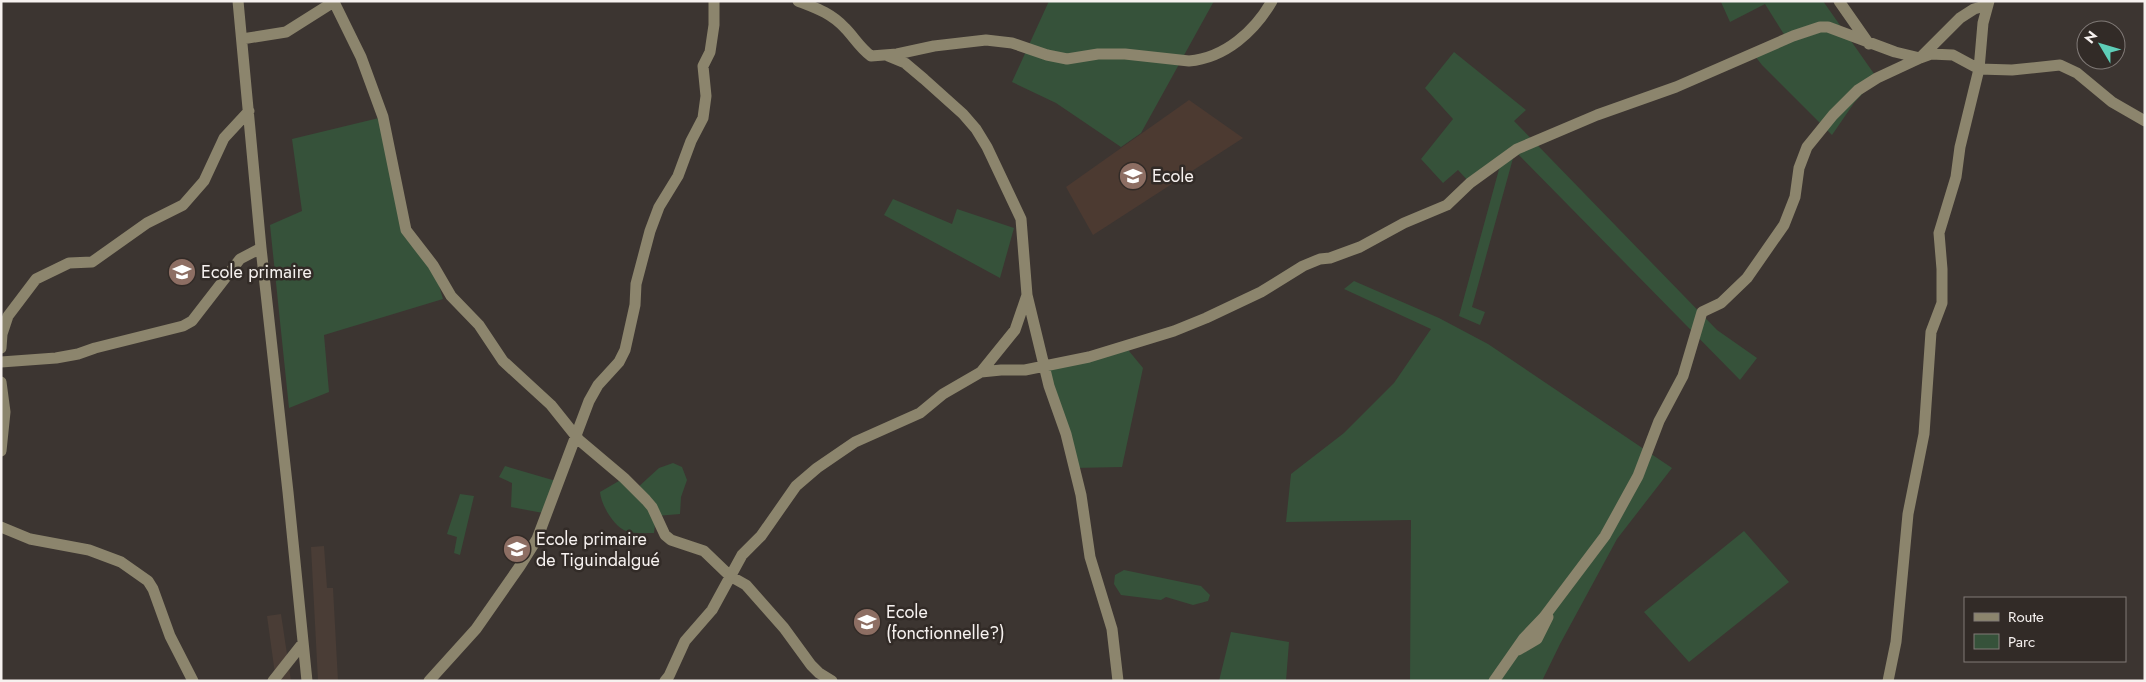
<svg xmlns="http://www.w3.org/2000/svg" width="2146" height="682" viewBox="0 0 2146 682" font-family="Jost,sans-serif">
<rect width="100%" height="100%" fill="#3c3531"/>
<path fill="#4a3d36" d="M324,546l3,42h6l5,93h-20l-7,-134z
M281,614l10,67h-15l-9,-65z"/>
<path fill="#4c3a31" d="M1189,100l54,38 -150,97 -27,-48z"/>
<path fill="#36523a" d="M1049,1h165l-73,132 -20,14 -65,-44 -44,-21z
M1823,1l54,77 -23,25 -22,32 -70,-70 -11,-14 34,-15 -20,-32 -35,18 -9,-20z
M1454,52l72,58 -12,11 203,209 40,28 -17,22 -225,-229 -43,156 13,5 -5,13 -21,-9 42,-154 -31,21 -12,-13 -15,13 -22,-24 32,-40 -28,-31z
M383,117l23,113 27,35 10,34 -119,36 5,57 -40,16 -19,-183 32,-14 -10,-72z
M893,199l59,25 5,-15 57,19 -14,50 -116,-63z
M1354,281l85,37 49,26 184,124 -55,71 -57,105 -18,37h-132l1,-161 -125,2 5,-48 53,-41 50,-50 37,-54 -87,-40z
M1124,345l19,23 -21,99 -49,1 -29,-102z
M673,463l9,4 5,13 -6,17 -1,17 -24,2 -2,17c-9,0 -20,1 -28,-2 -13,-5 -25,-27 -26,-39l24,-14 12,11 23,-21z
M505,466l51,15 -13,32 -32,-6 1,-24 -13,-6z
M460,494l14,2 -14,59 -6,-2 3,-16 -10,-3z
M1744,531l45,51 -100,80 -45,-50z
M1124,570l77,16 9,9 -2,6 -15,4 -27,-8 -5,3 -40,-5 -7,-11 1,-9z
M1231,632l58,10 -3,39h-67z"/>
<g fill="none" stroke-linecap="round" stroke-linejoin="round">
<path stroke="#8c856d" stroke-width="11" d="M238,1l23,247 27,244 19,189
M798,1c18,7 33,12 47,27 9,9 15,20 26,28l26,-2 37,-8 52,-6 26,3 35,12 20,4 31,-5h27l64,7c36,-3 66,-30 83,-60
M1839,1l30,43
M334,2l27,55 22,60 23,113 27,35 18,31 28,29 24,36 48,44 28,35 45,38 22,22 6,7 13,28 6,5 33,11 26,25 16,9 38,43 27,37 8,8 13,8
M242,39l44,-7 49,-31
M888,56l17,7 19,16 39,35 13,15 11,18 34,72 6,76 -12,35 -34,42
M1027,295l22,91 17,48 15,61 9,62 22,72 6,52
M1,348l1,-14 6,-18 28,-37 33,-16 23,-1 55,-39 36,-18 21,-24 20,-43 25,-27
M1,362l55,-4 22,-4 17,-6 88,-22 9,-5 48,-62 21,-11
M1,382l4,30 -4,39
M1,527l29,12 59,11 32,12 27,19 5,8 17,47 23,45
M1518,650l19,-11 11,-22
M273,681l30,-38
M429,681l47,-52 44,-63 17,-27 52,-138 9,-16 21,-23 6,-12 10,-45 1,-21 14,-53 9,-24 19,-31 13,-35 12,-23 3,-22 -3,-30 7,-14 4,-27v-24
M665,681l4,-5 16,-35 27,-31 30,-55 19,-19 35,-50 21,-18 38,-26 65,-29 23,-19 38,-22 20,-2h24l64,-13 85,-26 32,-13 55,-26 42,-26 17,-7 10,-1 30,-11 44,-24 43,-18 23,-22 47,-34 80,-34 79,-28 117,-51 27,-9h8l67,25 25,6 11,-4 22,1 26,14 33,1 48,-5 17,8 35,29 33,19
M1494,681l30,-43 20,-21 61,-81 33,-60 21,-55 24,-45 19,-64 19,-9 26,-25 37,-53 11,-28 4,-29 8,-21 26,-32 25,-25 19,-12 43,-20 40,-40 14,-9 14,-4
M1888,681l8,-39 12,-128 16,-80 7,-102 11,-29v-34l-3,-36 17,-56 4,-30 19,-78 4,-46 6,-22"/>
</g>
<defs>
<symbol id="school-disc" viewBox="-11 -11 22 22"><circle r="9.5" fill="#8d6e63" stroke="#322b27"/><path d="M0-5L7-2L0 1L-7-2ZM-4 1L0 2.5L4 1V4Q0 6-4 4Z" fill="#fff"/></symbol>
</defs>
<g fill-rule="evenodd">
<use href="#school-disc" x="1117" y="160" width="32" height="32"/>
<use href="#school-disc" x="166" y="256" width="32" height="32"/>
<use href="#school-disc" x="501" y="533" width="32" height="32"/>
<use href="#school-disc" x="851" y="606" width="32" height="32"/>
</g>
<g text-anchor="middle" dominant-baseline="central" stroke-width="5" stroke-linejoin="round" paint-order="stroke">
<g font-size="18" fill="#f6f1ef" stroke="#322b27" text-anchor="start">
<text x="1152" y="176">Ecole</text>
<text x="201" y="272">Ecole primaire</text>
<text x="536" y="539">Ecole primaire<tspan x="536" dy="21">de Tiguindalgué</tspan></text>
<text x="886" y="612">Ecole<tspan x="886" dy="21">(fonctionnelle?)</tspan></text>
</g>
</g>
<rect width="2146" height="682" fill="none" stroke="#f6f1ef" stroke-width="5"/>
<rect x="1964" y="597" width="162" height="65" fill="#322b27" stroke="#807a77"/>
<rect x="1974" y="613" width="25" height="8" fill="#8c856d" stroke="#807a77"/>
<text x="2008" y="622" font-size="15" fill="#f6f1ef">Route</text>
<rect x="1974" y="634" width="25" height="15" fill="#36523a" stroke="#807a77"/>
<text x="2008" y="647" font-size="15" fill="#f6f1ef">Parc</text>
<g transform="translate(2101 45) rotate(308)"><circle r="24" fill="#322b27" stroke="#807a77"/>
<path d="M0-4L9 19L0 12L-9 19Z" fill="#5eceb8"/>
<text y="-8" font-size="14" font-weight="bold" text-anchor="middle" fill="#f6f1ef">N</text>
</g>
</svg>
